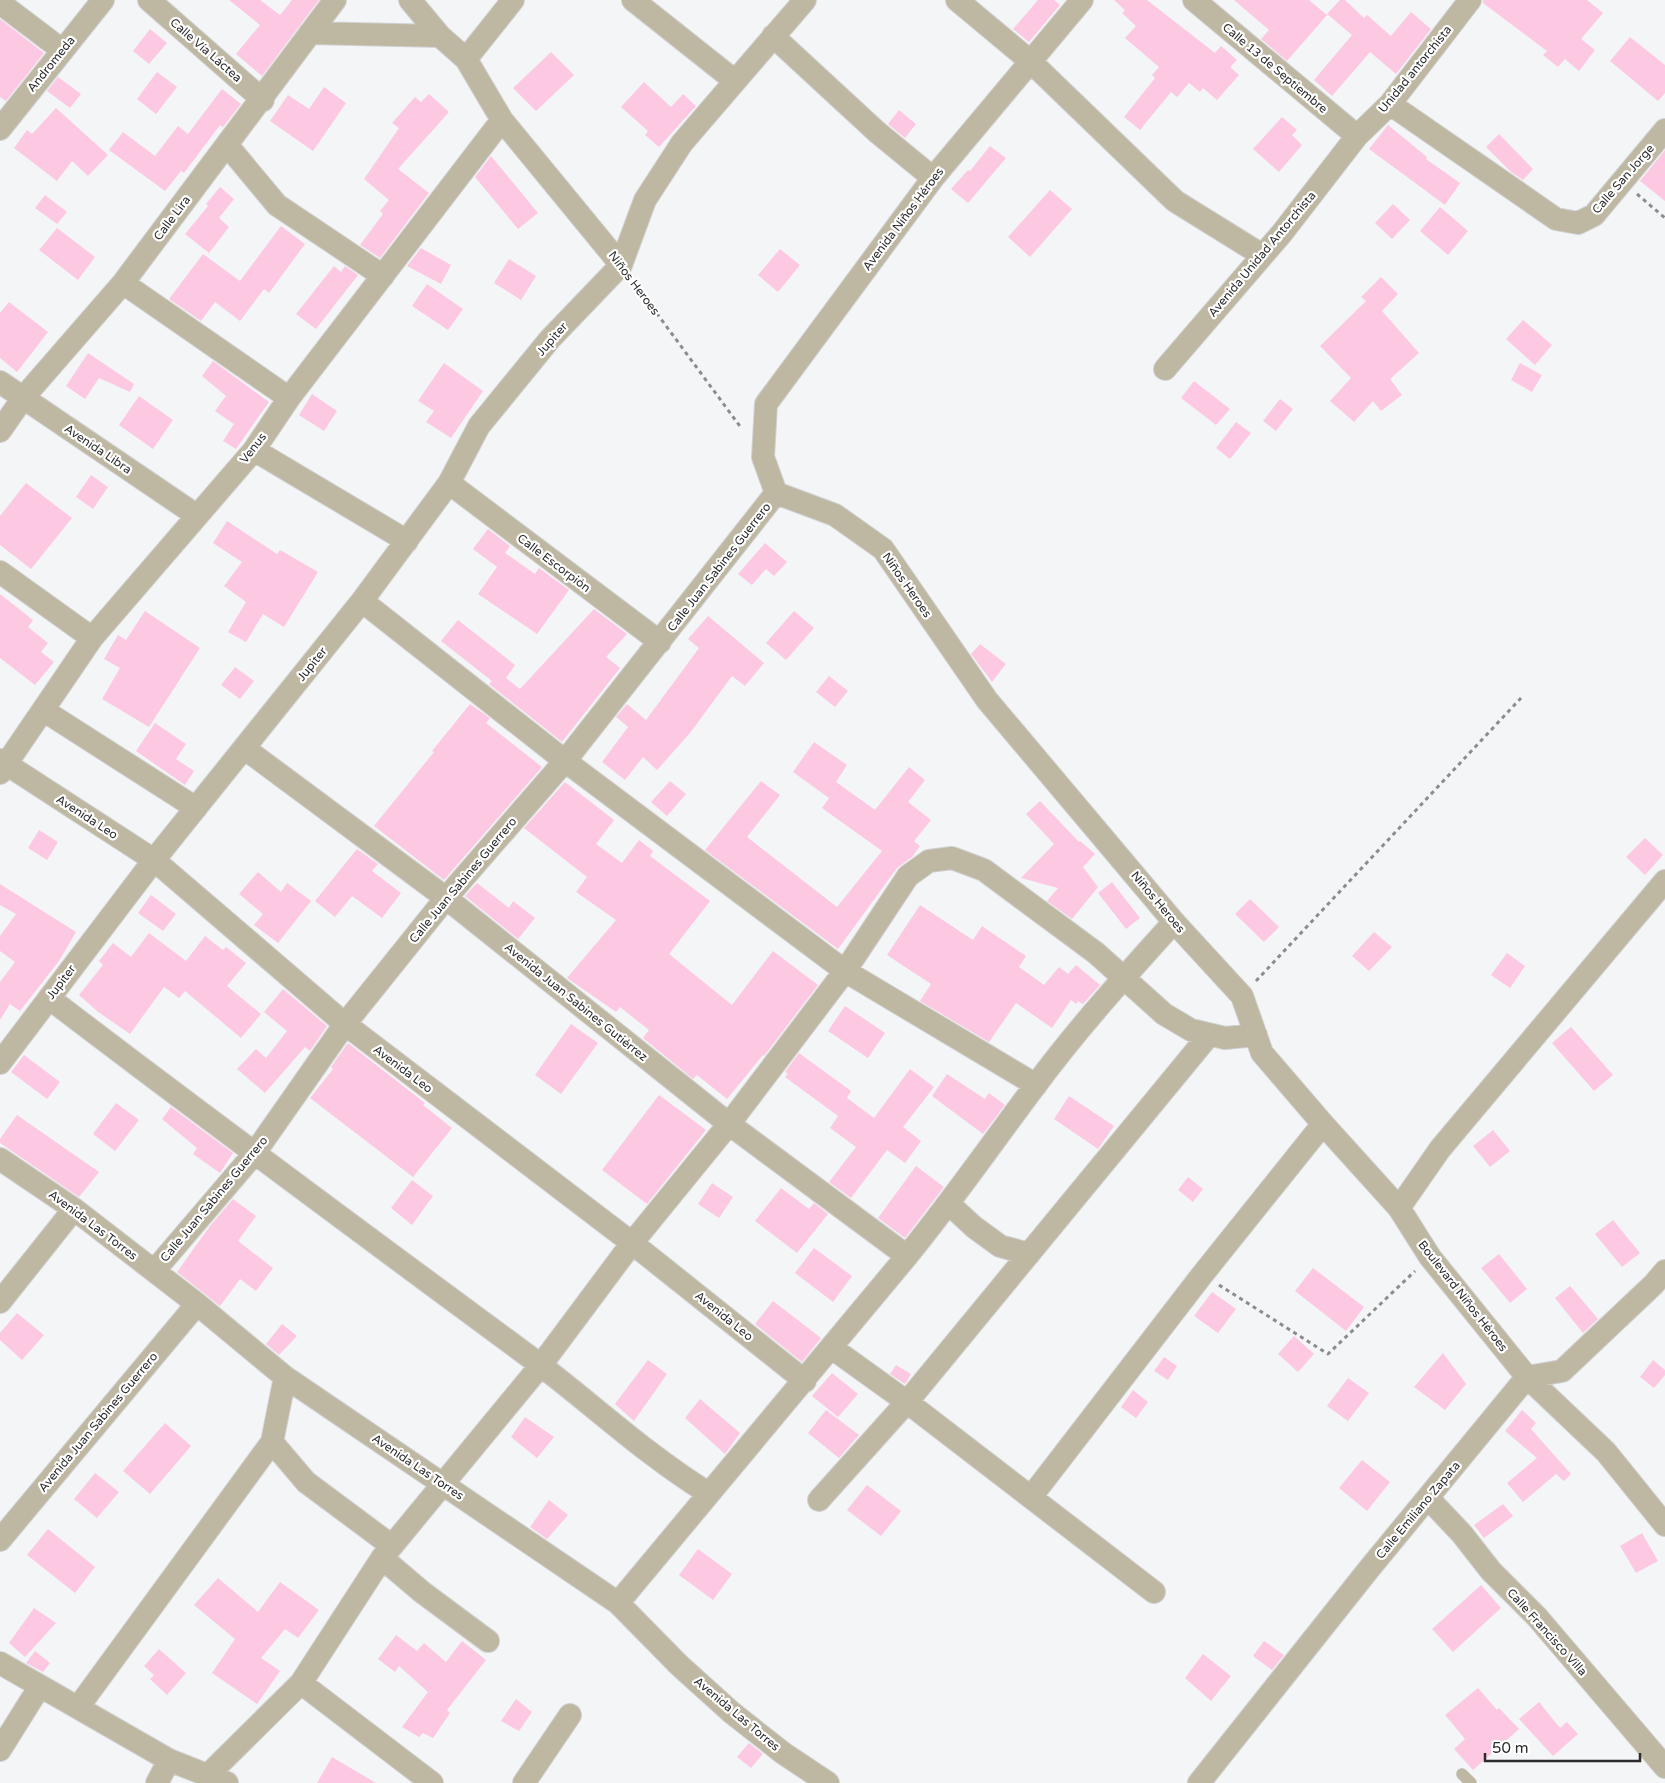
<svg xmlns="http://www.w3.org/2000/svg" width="1665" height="1783" viewBox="0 0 1665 1783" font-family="'Varela Round',sans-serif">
<rect width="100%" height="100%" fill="#f4f5f7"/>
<path fill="#fdc8e2" d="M229,0h31l20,15 12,-15h27l-57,76 -26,-22 24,-29z
M1038,0h16l6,5 -31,37 -16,-13z
M1114,0h33l68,53 6,-7 16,14 -7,7 9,8 -22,25 -14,-12 -3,4 -11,-9 -12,14 -6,-5 -31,38 -16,-13 31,-39 -3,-3 7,-8 -34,-29 11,-12 -14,-13 3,-3z
M1234,0h75l18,15 -40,46 -26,-22 8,-9z
M1340,0h5l19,18 3,-3 24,21 20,-24 20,17 -35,45 -26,-22 -38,44 -18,-16 38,-45 -25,-21z
M1483,0h104l16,13 -22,26 14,11 -16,21 -14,-12 -7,8 -15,-12 4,-4 -64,-48z
M0,19l44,34 -38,48 -6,-4z
M150,29l17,14 -18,21 -16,-13z
M1630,37l35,28v28l-7,8 -48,-40z
M551,52l23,23 -38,36 -23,-23z
M157,72l20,15 -21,27 -19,-15z
M58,77l23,17 -11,14 -23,-17z
M644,82l27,25 12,-13 13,12 -37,41 -14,-12 3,-4 -27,-24z
M324,87l22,16 -33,48 -43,-30 18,-26 21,14z
M222,89l19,15 -18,23 -3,-2 -36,48 -3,-2 -16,20 -56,-41 14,-18 32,24 23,-30 10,8z
M429,94l20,18 -51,57 31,24 -49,65 -20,-13 23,-31 -3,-3 9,-11 -25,-21 35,-51 -7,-5 23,-26 6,5z
M56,108l52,47 -20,21 -16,-15 -15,20 -43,-33 13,-18 5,4z
M899,110l17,14 -11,14 -17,-14z
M1282,117l15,13 -5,5 10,10 -23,27 -26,-23z
M1388,125l39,32 -1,2 34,24 -15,22 -76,-56z
M1499,134l34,35 -10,11 -12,-8 -25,-25z
M990,146l16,12 -38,45 -17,-14 17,-19 2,1z
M1665,150v51l-25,-20z
M491,156l47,57 -20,16 -43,-52z
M220,187l14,12 -15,19 10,9 -20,26 -24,-19 23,-28 -2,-2z
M1050,190l22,19 -42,48 -22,-20z
M45,195l22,17 -10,12 -22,-16z
M1393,204l17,16 -18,19 -17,-16z
M1440,207l28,24 -20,24 -28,-24z
M281,226l24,18 -36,49 -5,-4 -24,32 -25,-19 -14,19 -32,-22 34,-45 37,27z
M57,228l38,29 -17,23 -39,-30z
M421,248l30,17 -10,19 -34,-18z
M780,249l20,16 -22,27 -20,-17z
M509,259l27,17 -15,24 -27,-17z
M334,266l7,6 4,-6 13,9 -42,54 -20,-15z
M1381,277l17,17 -16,17 37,42 -29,26 12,16 -21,16 -8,-10 -19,21 -24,-21 21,-23 -31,-32 46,-45 -5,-4z
M427,284l36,25 -15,21 -36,-24z
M9,302l39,30 -31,40 -17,-14v-45z
M1523,320l29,25 -17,20 -29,-26z
M88,353l46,31 -4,8 -31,-14 -14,21 -19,-13z
M213,361l56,41 -33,47 -13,-8 11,-17 -19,-13 11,-15 -24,-20z
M444,363l39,28 -32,47 -25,-16 8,-11 -16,-10z
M1520,363l22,12 -10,17 -21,-12z
M1194,381l36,28 -14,16 -35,-27z
M312,394l25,17 -13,20 -25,-16z
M139,396l34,24 -20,29 -34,-24z
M1280,399l13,10 -17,22 -13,-10z
M1236,422l15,11 -21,26 -14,-11z
M91,475l17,12 -15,22 -17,-12z
M26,483l46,35 -41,51 -31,-24v-29z
M227,521l50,33 3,-4 38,22 -34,55 -21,-13 -17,28 -18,-10 18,-30 -22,-16 18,-24 -29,-19z
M488,529l22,17 -5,7 30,21 4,-6 30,22 -32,44 -59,-40 19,-27 -24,-18z
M765,543l22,19 -13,14 -8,-7 -14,16 -14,-11z
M0,594l33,26 -5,7 20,16 -7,9 13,10 -19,23 -35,-27z
M594,609l33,25 -21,23 14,11 -58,74 -73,-58 3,-3 -51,-40 17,-21 57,45 -9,13 14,11z
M145,611l55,37 -51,79 -47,-28 18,-31 -16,-9 14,-24 8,5z
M794,611l20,17 -28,32 -20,-17z
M708,616l56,47 -19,23 -13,-10 -42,57 -33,37 -14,-13 -18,23 -23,-18 26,-35 -12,-10 11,-13 19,16 53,-72 -11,-9z
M980,644l26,20 -14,18 -21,-28z
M235,667l19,14 -14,18 -19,-14z
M829,676l19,15 -13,16 -19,-15z
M470,704l20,14 -4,5 56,44 -98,113 -70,-54 60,-74 -2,-1z
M155,723l31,21 -10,15 18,12 -9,14 -49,-34z
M814,742l33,23 -11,17 39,28 34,-43 16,13 -17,22 23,18 -17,21 6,5 -8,11 -15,11 -59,81 -133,-99 56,-69 19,14 -33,42 90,70 45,-56 -60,-43 7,-10 -36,-26z
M670,781l16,13 -19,22 -16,-14z
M565,782l49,38 -18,24 26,19 17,-23 14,11 -3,5 60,45 -41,53 63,51 41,-54 45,34 -54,71 -1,-1 -36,44 -30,-24 -4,4 -50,-41 6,-8 -29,-23 -4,5 -49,-34 49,-58 -40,-28 11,-15 -63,-49z
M1040,801l39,41 1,-1 15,13 -12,13 15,20 -26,32 -25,-18 11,-13 -37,-10 33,-34 -28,-30z
M39,830l19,12 -11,18 -19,-12z
M1645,838l18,17 -18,20 -19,-18z
M357,849l21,15 -6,7 29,22 -19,25 -30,-22 -17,21 -20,-16z
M258,872l23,20 6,-9 24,18 -33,42 -24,-18 9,-11 -24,-20z
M1112,882l28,36 -14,11 -28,-36z
M477,883l32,25 4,-7 22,17 -17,21 -53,-43z
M0,884l76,48 -17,29 -39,50 -10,-7 -10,16v-38l15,-20 -15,-11v-15l16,-22 -16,-9z
M151,895l25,19 -13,17 -25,-18z
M1250,899l29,28 -15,15 -29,-28z
M920,905l53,35 9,-14 10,7 34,23 -7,11 25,18 15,-18 9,7 8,-9 24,20 -17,19 -5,-3 -2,3 -5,-4 -19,28 -36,-25 -27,39 -69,-41 11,-17 -44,-29z
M1374,932l18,15 -23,24 -17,-15z
M149,933l37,28 19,-25 18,14 3,-3 20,16 -19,23 34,28 -20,24 -56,-47 -6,7 -15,-11 -34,47 -33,-23 -18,-16 24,-30 -4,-4 14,-18 18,14z
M1507,953l18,13 -15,22 -19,-13z
M283,989l44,37 -17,25 -5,-4 -40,46 -28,-24 19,-20 10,9 21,-27 -23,-19z
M845,1006l40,27 -17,25 -40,-27z
M571,1024l27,19 -37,51 -26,-19z
M1571,1027l42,48 -19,16 -42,-48z
M348,1043l77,60 -2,2 29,23 -39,49 -103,-79 23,-29 -2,-2z
M799,1053l52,38 -4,7 27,20 36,-49 24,18 -31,40 18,14 -16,22 -18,-13 -36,48 -22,-16 27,-35 -26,-19 8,-12 -53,-39 3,-3 -3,-2z
M24,1055l36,27 -13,17 -36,-27z
M947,1074l38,25 4,-6 16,12 -22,29 -51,-38z
M659,1095l47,35 -59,74 -45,-34z
M1069,1096l45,30 -16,23 -44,-30z
M116,1103l23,17 -24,31 -22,-17z
M171,1107l62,46 -13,20 -27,-19 4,-6 -35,-29z
M17,1115l82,57 -20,25 -79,-54v-4z
M1493,1130l17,21 -20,16 -17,-21z
M916,1166l28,21 -39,51 -27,-20z
M1188,1177l15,12 -10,13 -15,-12z
M412,1180l21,16 -21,29 -21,-17z
M712,1183l21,14 -14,21 -21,-14z
M781,1188l28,21 5,-6 14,11 -31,39 -42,-32z
M233,1199l23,17 -18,25 35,27 -17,23 -16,-12 -20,27 -43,-34 33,-46z
M1613,1220l27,33 -18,14 -27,-33z
M814,1248l38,28 -19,26 -38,-29z
M1499,1254l28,35 -17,14 -29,-35z
M1313,1268l51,39 -18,24 -51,-40z
M1570,1286l28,33 -15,14 -28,-35z
M1212,1292l24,17 -18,24 -24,-17z
M773,1301l48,37 -19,24 -47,-38z
M17,1313l27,22 -22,25 -22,-20v-7z
M282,1324l15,12 -18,19 -13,-11z
M1294,1336l20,18 -16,18 -20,-18z
M1443,1353l23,31 -21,26 -31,-23z
M1164,1357l13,9 -9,14 -14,-9z
M648,1360l19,14 -33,47 -19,-17z
M1653,1360l12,10v5l-11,13 -14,-11z
M896,1365l15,9 -6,10 -15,-10z
M832,1373l26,21 -20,23 -26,-21z
M1348,1378l21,15 -21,28 -21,-15z
M1133,1390l15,12 -12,16 -15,-11z
M700,1399l40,34 -15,21 -40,-36z
M826,1410l33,25 -20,23 -31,-25z
M1522,1410l14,13 -5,6 40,45 -7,7 -8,-7 -33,28 -16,-19 30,-25 -32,-27z
M525,1417l29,20 -17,21 -26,-21z
M165,1423l26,23 -41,48 -27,-23z
M1362,1460l28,22 -23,29 -28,-23z
M95,1473l24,19 -22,26 -23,-19z
M867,1485l34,26 -20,25 -34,-26z
M549,1500l19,15 -21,24 -17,-12z
M1503,1504l10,12 -29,22 -10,-13z
M48,1529l47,38 -20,26 -48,-38z
M1642,1533l16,28 -22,12 -16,-27z
M698,1549l34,25 -19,26 -34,-25z
M218,1578l40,34 22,-30 39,28 -21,28 -13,-9 -24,29 19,13 -23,33 -45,-31 23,-34 -41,-34z
M1481,1585l20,23 -48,44 -21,-23z
M34,1608l22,15 -31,34 -16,-14z
M396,1635l21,16 7,-8 22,19 16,-21 24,19 -39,50 3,3 -17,25 -10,-5 -4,4 -17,-10 26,-35 -29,-26 -4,6 -17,-13z
M1264,1641l20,14 -12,15 -19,-14z
M159,1649l27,24 -19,22 -17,-16 4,-4 -10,-9z
M35,1651l15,12 -7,9 -17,-9z
M1203,1654l28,22 -20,25 -26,-23z
M1478,1688l19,22 2,-2 20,21 -46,41 -19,-21 11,-10 -20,-24z
M516,1699l16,13 -13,19 -18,-10z
M1539,1702l21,26 7,-6 11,12 -25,22 -34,-37z
M749,1743l14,11 -12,14 -14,-11z
M332,1757l44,26h-59z"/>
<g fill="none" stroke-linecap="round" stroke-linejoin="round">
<defs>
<path id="service" d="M1462,1774l9,9"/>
<path id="minor" d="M149,0l114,100
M410,0l30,36 26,23 36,61 119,145
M633,0l102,81
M957,0l73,61 145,140 87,54
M1082,0l-149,178 -167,226 -3,53 13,36 59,22 48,34 104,151 187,222 68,74 20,57 61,71 76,84 31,49 97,120 79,75 59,73
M1194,0l163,136
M0,3l62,47
M310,33l130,3
M773,36l104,96 56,46
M466,59l47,-59
M1390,104l166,115 22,4 16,-8 71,-85
M0,129l103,-129
M227,145l50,60 106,71
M123,283l166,115
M1165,369l117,-136 75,-97 33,-32 80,-104
M0,382l196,133
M0,431l23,-33 100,-115 212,-283
M254,450l153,91
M449,483l211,159
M0,572l92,66
M362,601l203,160 280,210 191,114
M43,710l153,98
M244,748l202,150 283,226 178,132
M0,760l154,100 191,164 287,219 173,138
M0,773l92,-135 162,-188 35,-52 213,-278
M49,998c158,121 318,239 478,357 61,45 116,98 181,138
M0,1063l154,-203 208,-259 87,-118 30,-57 71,-87 71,-74 24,-65 37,-57 123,-143
M0,1159l74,50 123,95 88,73 333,226 61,62 52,47 52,41 45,30
M949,1204l25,23 26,19 29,8
M1399,1208l41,-59 225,-268
M154,1271l100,-117 91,-130 101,-126 119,-137 211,-268
M0,1302l74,-93
M832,1348l75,54 247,190
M272,1442l34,40 86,64
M1031,1497l171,-222 121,-151
M1428,1498l34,36 29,37 46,46 128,150
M819,1500l88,-98 302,-367
M0,1540l197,-236
M382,1558l40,34 66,49
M618,1603l289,-347c45,-55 85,-113 128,-170 42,-57 91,-111 139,-164
M0,1663l169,97 58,23
M301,1683l131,100
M79,1706l193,-264 13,-65
M0,1750l40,-64
M208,1775l93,-92 81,-125 159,-193 91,-122 97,-119 116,-153 63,-95 21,-15 23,-3 32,12 112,83 68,61 27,16 34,8 31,-3
M157,1783l12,-23
M524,1783l46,-68
M1199,1783l170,-214 158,-192 35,-6 92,-87 11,-13"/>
</defs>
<use href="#service" stroke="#d0d1d3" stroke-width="12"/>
<use href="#minor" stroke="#d0d1d3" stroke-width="24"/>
<path stroke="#8c8c8e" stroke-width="3" stroke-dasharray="4 4" stroke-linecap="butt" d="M1637,194l28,24
M633,281l109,148
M1256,981l265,-283
M1219,1285l109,69 87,-83"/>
<use href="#service" stroke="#beb7a1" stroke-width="11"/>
<use href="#minor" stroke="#beb7a1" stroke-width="22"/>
</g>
<g text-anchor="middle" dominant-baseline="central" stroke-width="4.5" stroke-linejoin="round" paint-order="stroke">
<g font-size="12" fill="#2c2c2d" stroke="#fff">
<text transform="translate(206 50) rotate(41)">Calle Vía Láctea</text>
<text transform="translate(51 64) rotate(-51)">Andromeda</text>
<text transform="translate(1275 68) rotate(40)">Calle 13 de Septiembre</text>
<text transform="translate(1415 69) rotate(-51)">Unidad antorchista</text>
<text transform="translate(1623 179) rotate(-49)">Calle San Jorge</text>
<text transform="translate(172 218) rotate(-53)">Calle Lira</text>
<text transform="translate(903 219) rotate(-53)">Avenida Niños Héroes</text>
<text transform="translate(1262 254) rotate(-50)">Avenida Unidad Antorchista</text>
<text transform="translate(634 283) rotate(53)">Niños Heroes</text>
<text transform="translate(552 339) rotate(-49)">Jupiter</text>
<text transform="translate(253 448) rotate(-52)">Venus</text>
<text transform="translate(98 449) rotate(34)">Avenida Libra</text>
<text transform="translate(554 563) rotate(37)">Calle Escorpión</text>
<text transform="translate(719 567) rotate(-52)">Calle Juan Sabines Guerrero</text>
<text transform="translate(907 585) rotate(55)">Niños Heroes</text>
<text transform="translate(312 664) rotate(-51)">Jupiter</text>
<text transform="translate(87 817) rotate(33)">Avenida Leo</text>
<text transform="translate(463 880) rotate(-50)">Calle Juan Sabines Guerrero</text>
<text transform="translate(1158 902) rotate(50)">Niños Heroes</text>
<text transform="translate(61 982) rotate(-53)">Jupiter</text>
<text transform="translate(576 1002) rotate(39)">Avenida Juan Sabines Gutiérrez</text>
<text transform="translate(403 1069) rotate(37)">Avenida Leo</text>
<text transform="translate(214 1199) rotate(-50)">Calle Juan Sabines Guerrero</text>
<text transform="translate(93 1225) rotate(37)">Avenida Las Torres</text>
<text transform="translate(1463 1296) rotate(52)">Boulevard Niños Héroes</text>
<text transform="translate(724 1316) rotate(39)">Avenida Leo</text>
<text transform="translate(98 1422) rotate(-50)">Avenida Juan Sabines Guerrero</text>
<text transform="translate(418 1467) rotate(34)">Avenida Las Torres</text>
<text transform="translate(1418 1510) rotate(-50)">Calle Emiliano Zapata</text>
<text transform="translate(1547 1632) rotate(48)">Calle Francisco Villa</text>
<text transform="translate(737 1714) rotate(40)">Avenida Las Torres</text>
</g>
</g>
<path d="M1485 1753v8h155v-8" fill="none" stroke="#2c2c2d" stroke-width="2.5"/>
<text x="1492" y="1753" font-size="15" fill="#2c2c2d" stroke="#ffffff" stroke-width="4" paint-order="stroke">50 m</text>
</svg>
